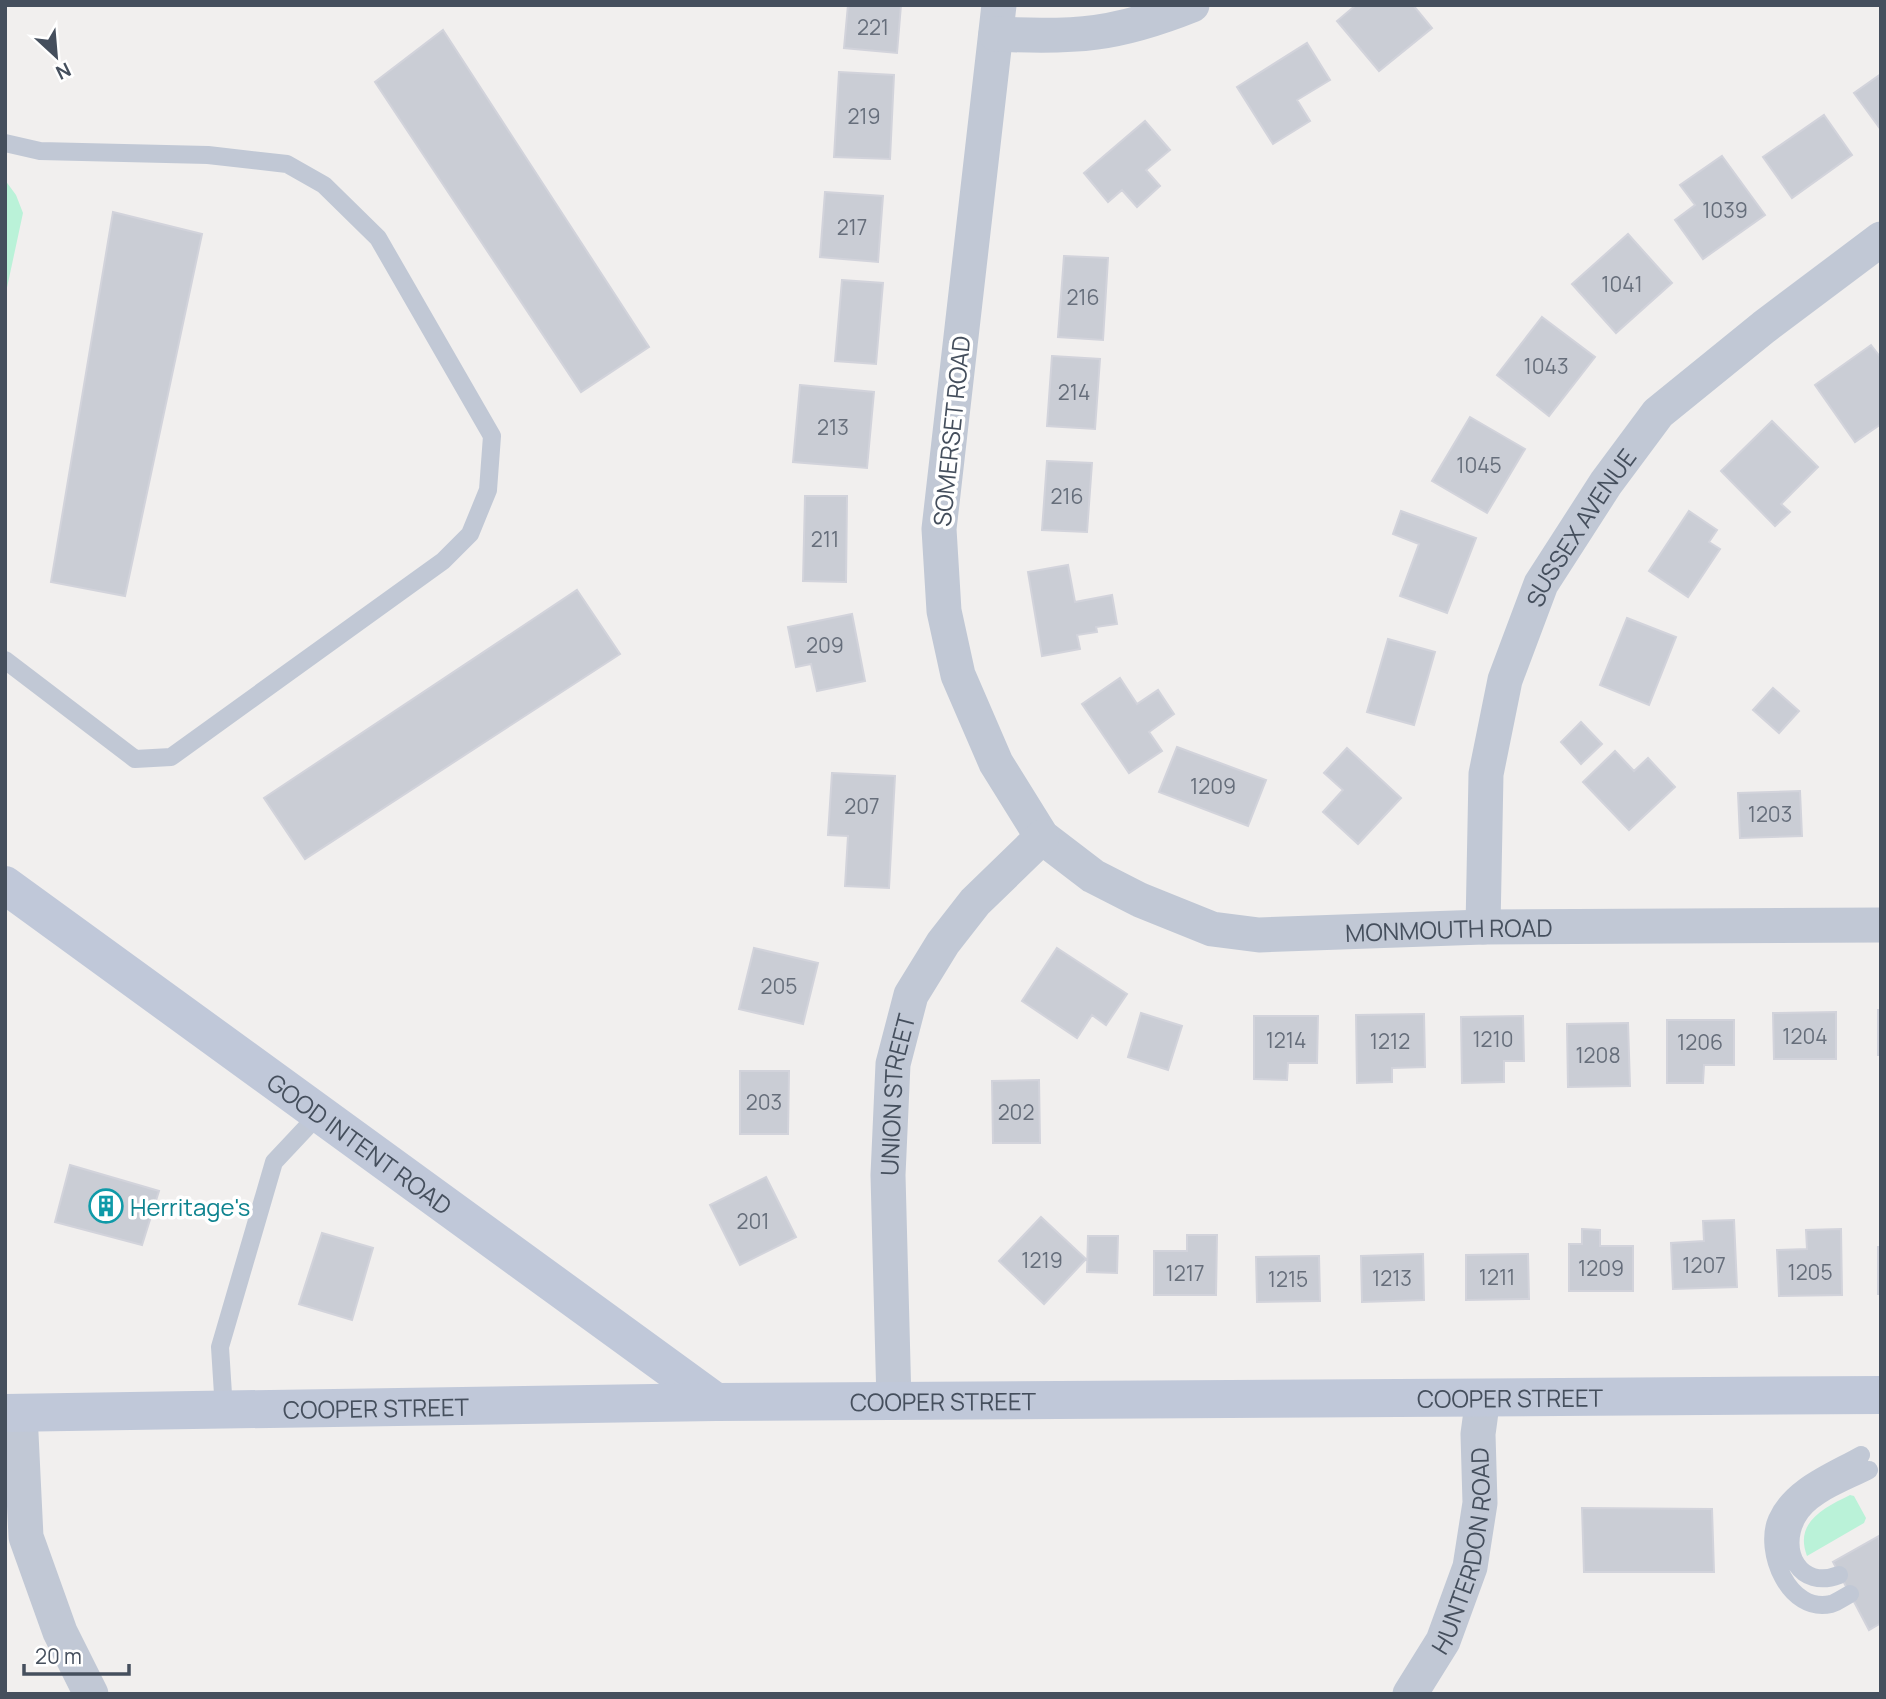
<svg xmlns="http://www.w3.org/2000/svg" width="1886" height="1699" viewBox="0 0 1886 1699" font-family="Manrope,sans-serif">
<rect width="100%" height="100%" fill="#f1efee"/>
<path fill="#baf2d8" d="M5,180l11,15 7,18 -18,84z
M1850,1495l4,1 12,22 -2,5 -57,33c-13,-34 17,-48 43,-61z"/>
<path fill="#cacdd5" stroke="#d2d3db" stroke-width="2" d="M848,5h53l-4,48 -53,-5z
M1356,5h57l19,23 -53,43 -42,-50z
M443,30l206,317 -68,45 -206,-310z
M1307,43l23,37 -33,20 13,21 -37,23 -36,-57z
M839,72l55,3 -4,84 -56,-2z
M1881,74v56l-27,-37z
M1824,115l28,40 -60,43 -29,-41z
M1145,121l25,29 -24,20 14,16 -23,21 -15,-17 -14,12 -24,-29z
M1722,156l43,59 -62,44 -28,-39 20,-15 -15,-20z
M825,192l58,4 -5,66 -58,-5z
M113,212l89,22 -77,362 -74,-14z
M1628,234l44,49 -56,50 -44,-49z
M1064,256l44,2 -5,82 -45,-3z
M842,280l41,3 -7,81 -41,-3z
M1542,317l53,40 -46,59 -52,-41z
M1871,345l10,13v66l-26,18 -40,-57z
M1052,356l48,3 -5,70 -48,-3z
M800,385l74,7 -7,76 -74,-6z
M1470,417l55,32 -38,64 -55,-32z
M1772,421l46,46 -37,37 9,8 -15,14 -54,-55z
M1047,461l45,2 -5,69 -45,-2z
M805,496h42l-1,86 -43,-1z
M1401,511l75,27 -29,75 -47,-17 19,-52 -26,-10z
M1689,511l28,19 -8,12 11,7 -32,48 -39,-26z
M1068,565l7,37 37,-7 5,29 -21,3 1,5 -20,3 3,14 -38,7 -14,-84z
M577,590l43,64 -315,205 -41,-61z
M852,614l13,67 -48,10 -6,-27 -15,3 -8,-40z
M1627,618l49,19 -27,68 -49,-20z
M1388,639l47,13 -21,73 -47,-13z
M1120,678l17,26 21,-14 16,24 -25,18 13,19 -33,22 -47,-69z
M1773,688l26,23 -20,22 -26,-23z
M1581,722l21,22 -21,20 -20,-22z
M1177,747l89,33 -18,46 -89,-34z
M1347,748l54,50 -43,46 -35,-32 20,-22 -19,-17z
M1615,751l19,20 14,-13 27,29 -46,43 -46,-48z
M832,773l63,3 -6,112 -44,-2 3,-50 -20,-1z
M1800,791l2,45 -62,2 -2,-45z
M754,948l64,15 -15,61 -64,-15z
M1057,948l70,46 -21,31 -14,-10 -15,23 -55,-37z
M1878,1010h3v45h-3z
M1836,1012v47h-62l-1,-46z
M1141,1013l41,13 -14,44 -40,-13z
M1424,1014l1,53 -33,1v14l-35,1 -1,-68z
M1254,1016h64l-1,47h-29l-1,17 -33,-1z
M1523,1016l1,45h-20v21l-42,1 -1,-66z
M1667,1020h67v45h-30l-1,18h-36z
M1628,1023l2,63 -62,1 -1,-63z
M740,1071h49l-1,63h-48z
M1039,1080l1,63h-47l-1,-62z
M70,1165l89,26 -17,54 -87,-23z
M766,1177l30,60 -56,28 -30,-60z
M1041,1217l45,42 -42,45 -45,-43z
M1734,1220l3,67 -64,2 -2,-46 33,-2 -1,-20z
M1582,1229l18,1v16h33v45h-64v-47h13z
M1841,1229l1,66 -63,1 -2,-46 30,-1 -1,-19z
M322,1233l51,15 -21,72 -53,-16z
M1187,1235h30l-1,60h-62v-44h33z
M1088,1236h30l-1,37 -30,-1z
M1878,1247h3v47h-3z
M1423,1254l1,46 -62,2 -1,-46z
M1528,1254l1,45 -63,1v-45z
M1319,1256l1,45 -63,1 -1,-45z
M1582,1508l130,1 2,63h-130z
M1879,1536l2,87 -12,7 -36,-68z"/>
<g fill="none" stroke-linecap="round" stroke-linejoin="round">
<path stroke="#c1c8d5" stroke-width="18" d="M5,143l35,8 168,4 79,9 37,21 54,53 114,198 -4,54 -18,44 -27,27 -272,196 -36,2 -130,-99
M224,1410l-4,-63 54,-185 46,-49
M1839,1575c-39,15 -60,-24 -42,-57 12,-24 50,-36 72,-48
M1850,1594c-6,3 -13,8 -19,10 -42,10 -68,-53 -54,-85 15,-33 54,-47 84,-64"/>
<g stroke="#c1c8d5" stroke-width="35">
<path id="s1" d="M999,5l-60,524 5,82 14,64 38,88 46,74 51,39 47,24 72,29 47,6 224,-8 398,-2"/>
<path d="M996,34c80,4 121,1 196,-29"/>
<path id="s2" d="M1483,927l3,-153 19,-94 36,-96 65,-101 52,-70 106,-86 117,-88"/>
<path id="s3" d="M894,1402l-6,-227 5,-111 18,-69 32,-52 32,-41 67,-65"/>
<path d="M20,1413l6,124 34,95 31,62"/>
<path id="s4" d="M1410,1694l33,-53 27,-74 10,-64 -2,-69 5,-37"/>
</g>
<g stroke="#c0c8d9" stroke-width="38">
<path id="s5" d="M5,885l711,517"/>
<path id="s6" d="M5,1413l711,-11 1165,-7"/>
</g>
</g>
<defs>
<symbol id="building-ring" viewBox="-11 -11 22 22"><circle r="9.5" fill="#fff" stroke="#0f9aa8" stroke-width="1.5"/><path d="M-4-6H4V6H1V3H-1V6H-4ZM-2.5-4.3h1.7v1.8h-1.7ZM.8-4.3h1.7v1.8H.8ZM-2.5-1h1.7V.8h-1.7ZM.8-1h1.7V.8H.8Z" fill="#0f9aa8"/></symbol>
</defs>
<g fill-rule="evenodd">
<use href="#building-ring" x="87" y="1187" width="38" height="38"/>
</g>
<g text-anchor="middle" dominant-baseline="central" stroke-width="7" stroke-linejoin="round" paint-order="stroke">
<g font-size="21" fill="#666e7b">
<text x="873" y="27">221</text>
<text x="864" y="116">219</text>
<text x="1725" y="210">1039</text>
<text x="852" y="227">217</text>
<text x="1622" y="284">1041</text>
<text x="1083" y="297">216</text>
<text x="1546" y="366">1043</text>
<text x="1074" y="392">214</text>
<text x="833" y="427">213</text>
<text x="1479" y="465">1045</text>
<text x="1067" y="496">216</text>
<text x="825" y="539">211</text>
<text x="825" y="645">209</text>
<text x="1213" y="786">1209</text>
<text x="862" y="806">207</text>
<text x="1770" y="814">1203</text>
<text x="779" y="986">205</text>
<text x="1805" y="1036">1204</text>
<text x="1493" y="1039">1210</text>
<text x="1286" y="1040">1214</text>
<text x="1390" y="1041">1212</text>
<text x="1700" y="1042">1206</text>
<text x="1598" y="1055">1208</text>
<text x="764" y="1102">203</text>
<text x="1016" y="1112">202</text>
<text x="753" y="1221">201</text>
<text x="1042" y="1260">1219</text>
<text x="1704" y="1265">1207</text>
<text x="1601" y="1268">1209</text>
<text x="1810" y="1272">1205</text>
<text x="1185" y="1273">1217</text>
<text x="1497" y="1277">1211</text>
<text x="1392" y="1278">1213</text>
<text x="1288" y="1279">1215</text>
</g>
<g font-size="24" fill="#454f5d" stroke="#fff">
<text transform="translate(951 431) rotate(-84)">SOMERSET ROAD</text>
<text stroke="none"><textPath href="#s2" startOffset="420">SUSSEX AVENUE</textPath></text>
<text stroke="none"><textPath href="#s1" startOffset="1290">MONMOUTH ROAD</textPath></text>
<text stroke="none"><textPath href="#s3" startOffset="308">UNION STREET</textPath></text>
<text stroke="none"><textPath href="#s5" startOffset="439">GOOD INTENT ROAD</textPath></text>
<text stroke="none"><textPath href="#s6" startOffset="1505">COOPER STREET</textPath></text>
<text stroke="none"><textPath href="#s6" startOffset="938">COOPER STREET</textPath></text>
<text stroke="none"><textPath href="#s6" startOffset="371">COOPER STREET</textPath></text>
<text stroke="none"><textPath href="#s4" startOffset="156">HUNTERDON ROAD</textPath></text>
</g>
<g font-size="24" fill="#0d838f" stroke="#fff" text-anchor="start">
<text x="130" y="1206">Herritage's</text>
</g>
</g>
<rect width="1886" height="1699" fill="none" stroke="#454f5d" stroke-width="14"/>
<g transform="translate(56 56) rotate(154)" stroke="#ffffff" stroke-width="5" paint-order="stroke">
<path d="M0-5L12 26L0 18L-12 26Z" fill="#454f5d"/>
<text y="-10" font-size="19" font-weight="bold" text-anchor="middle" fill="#454f5d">N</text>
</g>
<path d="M24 1664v10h105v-10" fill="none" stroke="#454f5d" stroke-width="3.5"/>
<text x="35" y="1664" font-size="21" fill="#454f5d" stroke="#ffffff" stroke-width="5" paint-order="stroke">20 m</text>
</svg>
